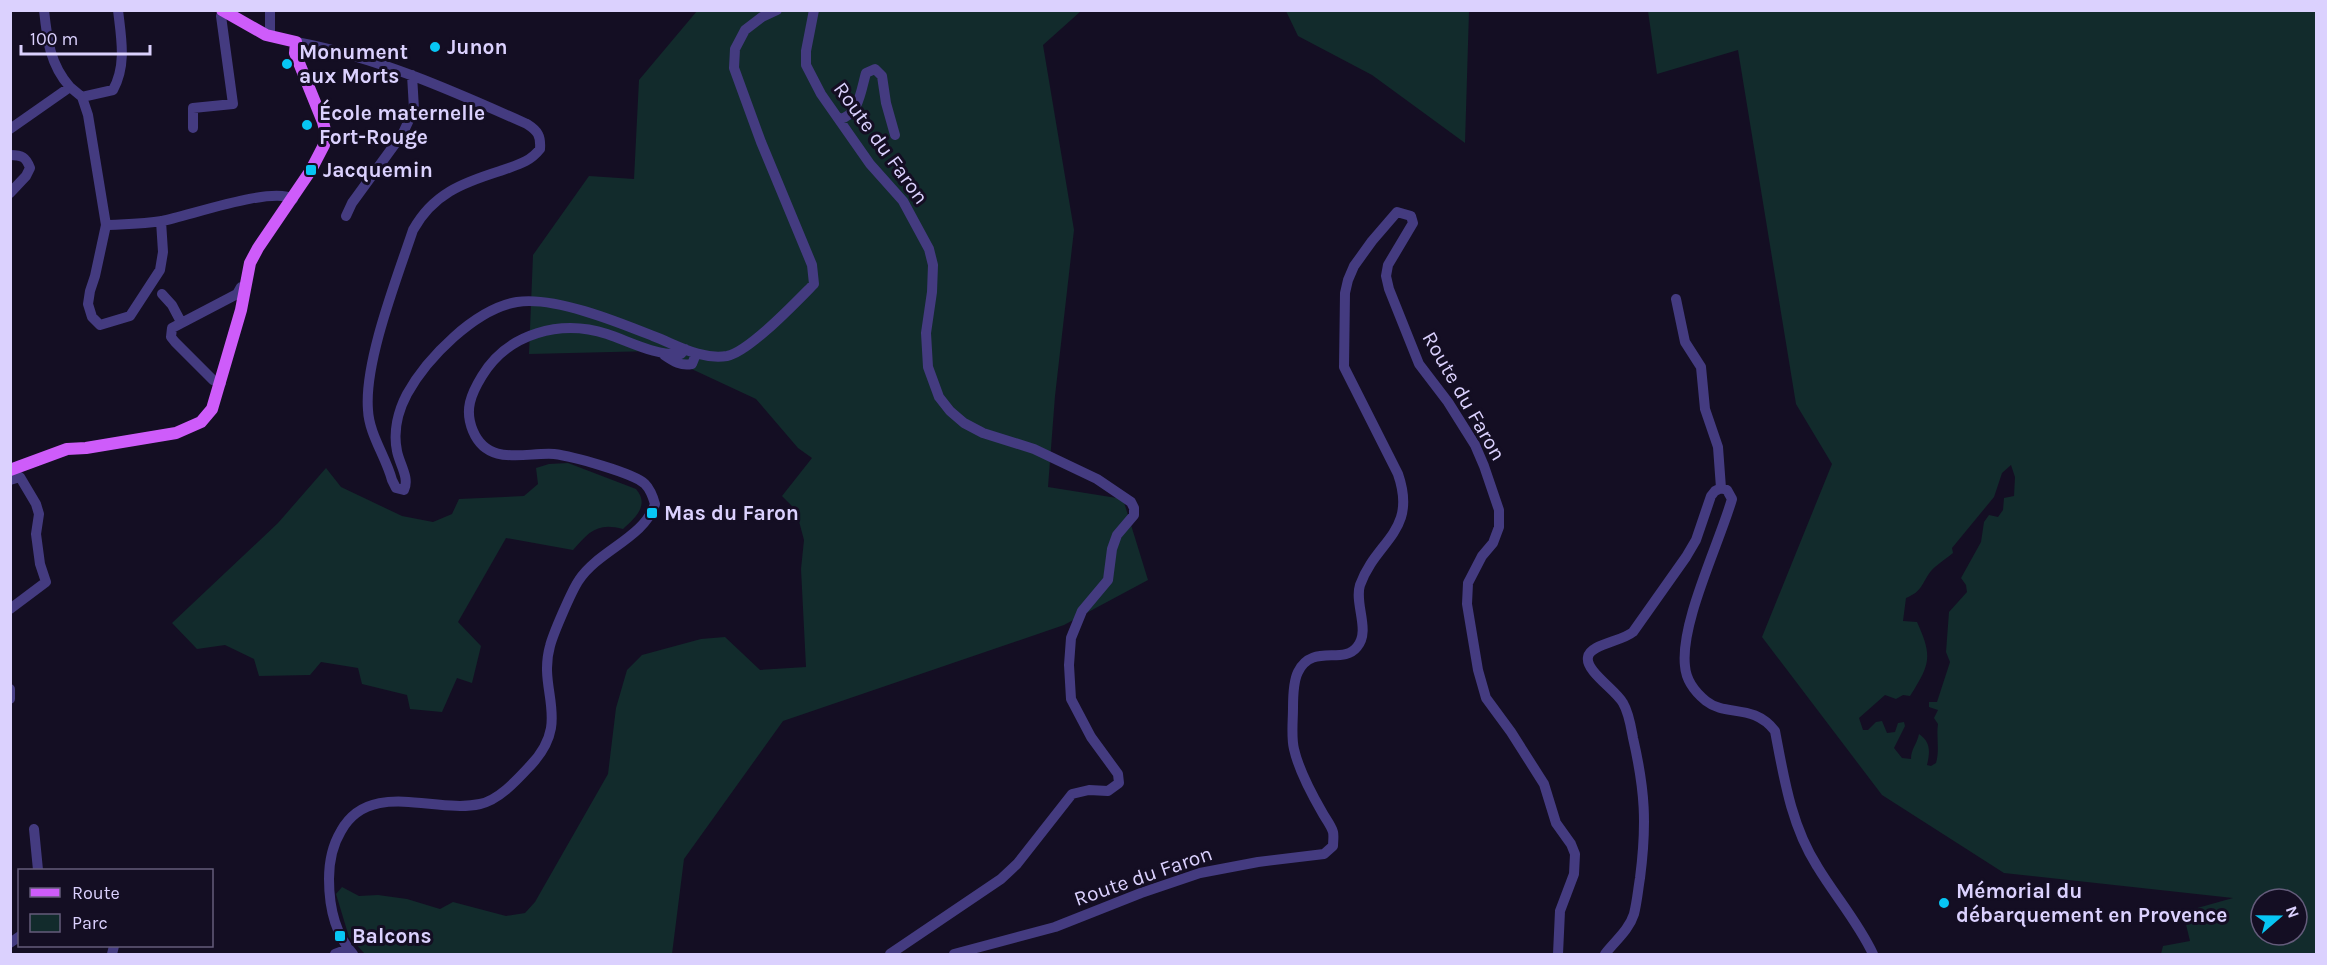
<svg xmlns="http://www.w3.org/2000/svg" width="2327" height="965" viewBox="0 0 2327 965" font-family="Karla,sans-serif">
<rect width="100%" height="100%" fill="#140e23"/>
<path fill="#122b2c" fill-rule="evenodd" d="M697,11h384l-38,34 31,185 -19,166 -7,91 75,12 25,81 -84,45 -281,96 -99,138 -12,95h-307l-16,-17 -13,-43 6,-7 17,9 19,-1 29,4 33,10 13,-7 53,14 19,-3 10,-11 73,-128 8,-66 11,-38 15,-15 59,-16 24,-2 35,33 46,-3 -5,-98 3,-29 -8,-30 -14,-14 30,-38 -14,-10 -42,-49 -103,-48 -124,3 4,-99 56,-79 45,3 5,-99z
M1286,11h183l-4,132 -93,-68 -74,-39z
M1648,11h668v943h-155l2,-8 27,-5 -7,-29 50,-14 -229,-25 -122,-78 -120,-158 70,-173 -36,-60 -58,-354 -81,24zM2011,465l4,12 -1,19 -10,2 -1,12 -5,7 -9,-2 -5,7 -3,20 -20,36 5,7 1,7 -18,20 -3,40 4,10 -13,40h-8v5l9,3 -4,8 4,6c-2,13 2,25 -2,39l-5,3 -4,-1c3,-13 4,-23 -8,-31 -2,10 -8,15 -8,25l-9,-1 -8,-10 11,-22 -1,-4 -6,1 -3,9 -8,1 -5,-12 -6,1 -8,8h-5l-4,-12 26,-23 11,4 7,-4 7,1c20,-32 23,-39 7,-74l-14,-1 3,-23c17,-7 15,-14 25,-27 4,-5 16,-13 22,-18l-1,-5 42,-51 8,-24zM2261,899h36v36h-36z
M568,463l68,26c14,16 -1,29 -13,40 -26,-7 -34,3 -50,21l-67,-12 -48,84 23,24 -9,37 -15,-5 -15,34 -32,-3 -3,-14 -45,-11 -4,-16 -37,-6 -11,13 -51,1 -5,-17 -29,-14 -28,4 -25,-26 106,-100 48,-55 15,19 61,29 31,6 19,-8 7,-15 65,-3 14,-12 -2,-16 13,-4z"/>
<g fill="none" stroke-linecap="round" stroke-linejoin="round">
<path stroke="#443b80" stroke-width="10" d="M44,10c3,29 6,55 26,77
M270,10v26
M814,10l-8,41v14l15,29 49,70 33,37 26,48 4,16 -1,27 -6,41 2,34 11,30 11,14 14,12 19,10 51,16 63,30 34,23 3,6v7l-17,20 -5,14 -4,31 -26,31 -11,27 -2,27 2,34 20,38 27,37 1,9 -11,8 -19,-1 -17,4 -55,70 -16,15 -111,75
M296,42c81,15 157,49 231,82 11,7 14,12 13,25 -11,14 -24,16 -40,22 -38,12 -67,23 -87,59 -16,48 -49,132 -45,180 1,24 18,47 24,70l4,8 8,2c6,-12 -5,-27 -7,-39 -4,-19 1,-40 10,-57 20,-36 68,-85 110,-92 37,-6 101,20 136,34 24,9 47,24 74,20 22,-4 70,-55 87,-72l-2,-19 -51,-123 -27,-74 1,-19 10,-19 17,-13 15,-7
M82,97l6,18 18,110 -11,51 -5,15 -2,13 4,13 8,8 30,-9 30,-46 3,-18 -2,-31
M840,119c19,-4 21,-29 26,-46l9,-4 7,7 4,27 9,32
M193,128v-20l40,-4 -12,-88 2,-5
M10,129l60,-42 12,10 31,-7c14,-25 8,-53 5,-80
M10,155c12,0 16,2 20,13l-4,8 -16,17
M346,216l6,-13 51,-70 11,-24 -2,-34
M106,225c19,-1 38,-1 56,-4 27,-5 110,-35 131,-22
M162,294l10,11 9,17
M1676,299l9,43 16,25 4,42 13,38 3,41
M664,355c10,7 17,11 28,9l4,-10
M221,383l-8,-3 -38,-38 -4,-5 1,-9 65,-34 4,-7h4
M10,480l10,-3 16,27 3,10 -3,20 4,30 6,18 -36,27
M10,689v10
M34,829l4,41
M10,943l10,-7
M112,954l2,-8
M335,954l13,-5
M353,954c-18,-20 -24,-48 -24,-75 0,-18 3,-33 12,-48 29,-52 94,-17 139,-27 19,-4 37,-24 50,-38 43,-45 7,-74 20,-120 3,-12 22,-56 29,-66 20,-30 65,-42 76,-76 -2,-7 -5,-15 -10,-20 -11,-11 -74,-28 -91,-30 -29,-2 -66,13 -81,-23 -9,-21 -2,-37 9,-55 26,-43 79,-57 125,-42 24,8 49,22 74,20l4,-5
M954,954l101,-27 86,-34 59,-20 58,-11 66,-8 9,-8c0,-4 1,-10 0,-14 -2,-7 -8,-14 -11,-20 -11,-19 -23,-41 -28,-63 -3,-12 -1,-28 -1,-41 0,-10 0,-26 5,-36 14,-29 45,-7 59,-25 14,-16 -3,-43 3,-62 16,-45 58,-53 38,-111l-54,-107 1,-74 3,-13 6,-14 18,-25 25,-29 14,4 2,7 -25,42 -2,11 3,13 30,75 29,38 27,43 9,21 15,44v17l-6,16 -11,13 -14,27 -1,21 11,66 8,28 25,34 33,52 12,39 15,21 4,10 -1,20 -14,37 -2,43
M1605,954c10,-13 24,-24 29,-40 3,-12 4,-24 6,-36 7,-54 5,-88 -7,-140 -2,-11 -4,-25 -10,-35 -7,-13 -38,-32 -35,-46 2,-13 33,-15 45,-25l53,-75 10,-17 15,-44 4,-5 6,-3 6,2 5,9c-13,45 -52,124 -47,167 1,14 10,26 21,35 20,16 47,2 69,30 9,47 16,94 42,135 18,30 41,56 56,88"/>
<path stroke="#ce5cfa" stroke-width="12" d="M10,470l57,-21 19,-1 90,-15 25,-11 11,-13 29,-99 9,-47 8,-15 53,-78 13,-25 1,-15 -2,-8 -28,-69 1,-11 -30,-7 -44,-25"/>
</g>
<g fill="#07c6f4" stroke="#140e23" stroke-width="2">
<circle cx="435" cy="47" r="6"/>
<circle cx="287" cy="64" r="6"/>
<circle cx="307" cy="125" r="6"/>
<rect x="305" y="164" width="12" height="12" rx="3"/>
<rect x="646" y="507" width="12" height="12" rx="3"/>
<circle cx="1944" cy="903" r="6"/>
<rect x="334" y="930" width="12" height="12" rx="3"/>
</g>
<g text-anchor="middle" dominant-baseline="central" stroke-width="6" stroke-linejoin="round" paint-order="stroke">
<g font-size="21" font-weight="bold" fill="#dbd1fe" stroke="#140e23" text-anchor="start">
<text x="447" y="47">Junon</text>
<text x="299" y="52">Monument<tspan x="299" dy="24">aux Morts</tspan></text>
<text x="319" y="113">École maternelle<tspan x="319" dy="24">Fort-Rouge</tspan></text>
<text x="323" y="170">Jacquemin</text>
<text x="664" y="513">Mas du Faron</text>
<text x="1956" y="891">Mémorial du<tspan x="1956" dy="24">débarquement en Provence</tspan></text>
<text x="352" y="936">Balcons</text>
</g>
<g font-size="21" fill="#dbd1fe" stroke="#140e23">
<text transform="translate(881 143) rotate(54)">Route du Faron</text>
<text transform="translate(1464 396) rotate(60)">Route du Faron</text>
<text transform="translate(1143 876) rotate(-19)">Route du Faron</text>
</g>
</g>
<rect width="2327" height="965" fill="none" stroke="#dbd1fe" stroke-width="24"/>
<rect x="18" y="869" width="195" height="78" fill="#140e23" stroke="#645c7b" stroke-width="1.5"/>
<rect x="30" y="888" width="30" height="9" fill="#ce5cfa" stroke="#645c7b" stroke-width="1.5"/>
<text x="72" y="899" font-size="18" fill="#dbd1fe">Route</text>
<rect x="30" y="914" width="30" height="18" fill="#122b2c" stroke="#645c7b" stroke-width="1.5"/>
<text x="72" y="929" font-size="18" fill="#dbd1fe">Parc</text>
<g transform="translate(2279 917) rotate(70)"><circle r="28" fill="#140e23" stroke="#645c7b" stroke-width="1.5"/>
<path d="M0-4.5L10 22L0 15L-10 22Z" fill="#07c6f4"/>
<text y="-9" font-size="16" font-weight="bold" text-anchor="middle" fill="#dbd1fe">N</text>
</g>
<path d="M21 45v9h129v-9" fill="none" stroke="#dbd1fe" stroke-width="3"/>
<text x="30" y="45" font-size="18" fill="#dbd1fe" stroke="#140e23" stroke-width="4.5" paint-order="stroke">100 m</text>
</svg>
